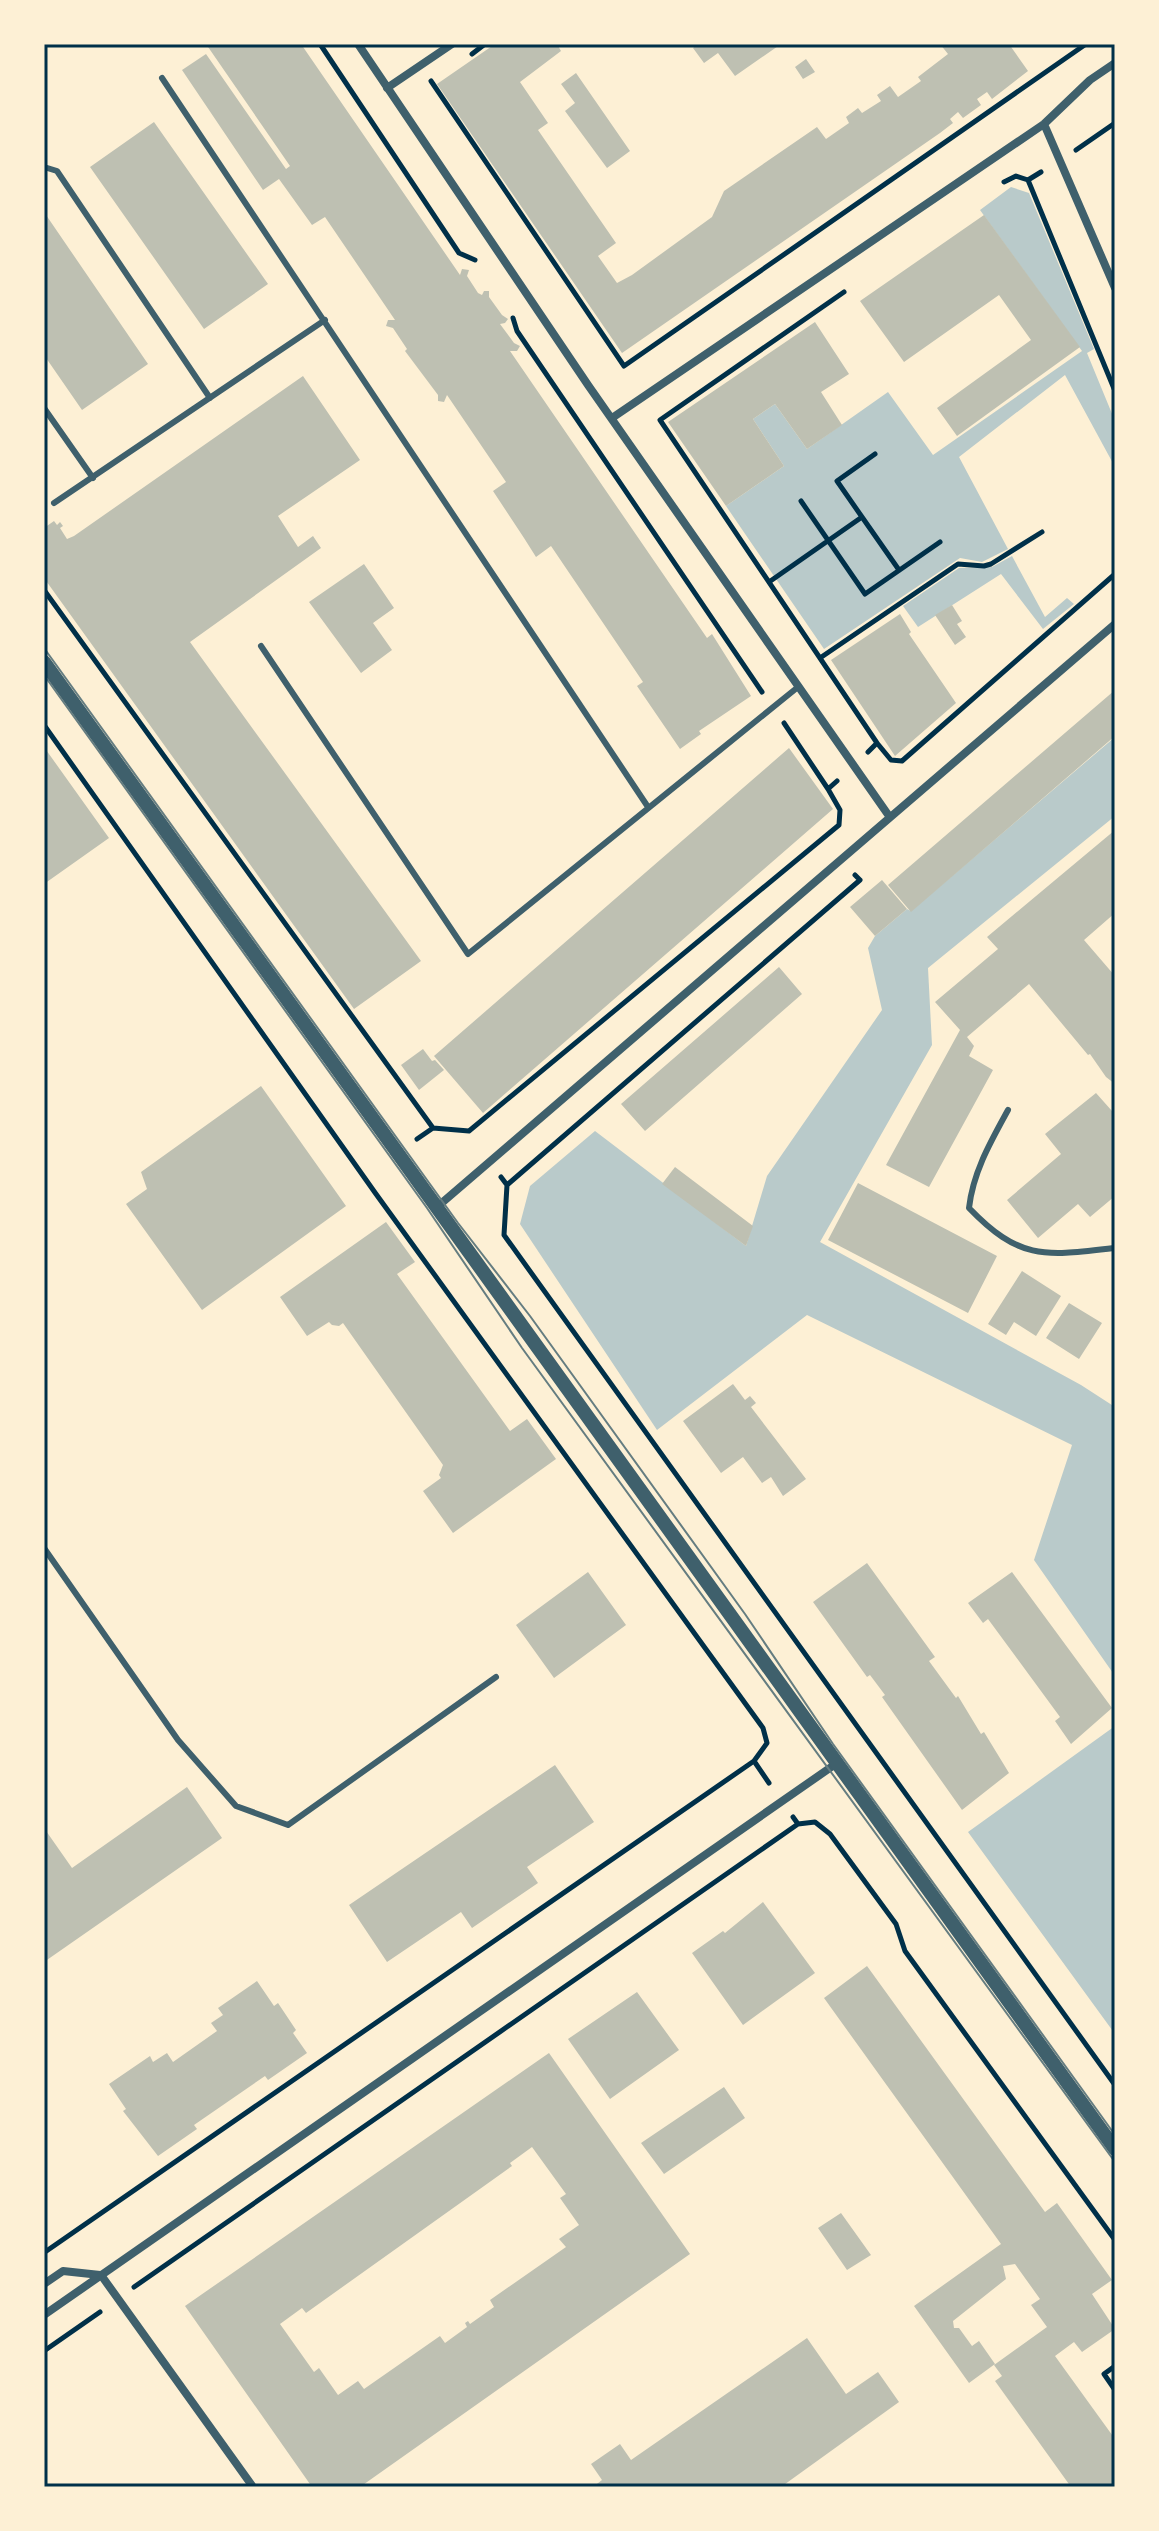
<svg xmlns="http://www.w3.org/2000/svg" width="1159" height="2531" viewBox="0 0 1159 2531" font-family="Raleway,sans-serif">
<rect width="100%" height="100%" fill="#fdf0d5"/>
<path fill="#b9caca" d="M1011,187l18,6 65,156 -7,4 28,68v46l-50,-92 -106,82 49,92 -26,13 -22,-4 -136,91 -98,-143 58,-40 -31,-47 22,-15 32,45 81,-57 45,63 149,-104 -102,-141z
M1012,556l33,61 22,-19 7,6 -31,25 -42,-55 -83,53 -15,-21 56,-38 33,-1z
M1115,737v79l-187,152 4,77 -112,197 261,143 34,22v269l-81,-116 38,-115 -265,-130 -150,115 -137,-206 10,-38 65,-55 151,115 21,-70 115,-166 -14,-62 7,-12 32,-27 4,2z
M1115,1726v308l-147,-202z"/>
<path fill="#bec0b2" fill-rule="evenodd" d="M206,44h95l159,231 2,-6 7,1 -2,6 11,17 4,2 2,-4h5v6l13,18 6,4 -3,4 -5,1 14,19 6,3 -3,5h-7l197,287 5,-4 39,62 -52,35 2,3 -21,15 -43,-63 6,-4 -92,-136 -15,11 -12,-19 -31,-47 13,-9 -59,-87 -3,7 -6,-1v-6l-33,-44 2,-2 -14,-21 -7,-2 2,-6h7l-70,-103 -13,8 -33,-46 -16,11 -81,-120 24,-16 80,115 4,-3z
M495,44h62l4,7 -41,31 28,41 -10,7 78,113 -18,13 19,27 15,-8 80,-58 12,-26 93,-64 9,12 23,-16 -3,-6 12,-9 4,5 19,-12 -4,-6 13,-9 8,11 23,-16 -3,-4 30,-23 -8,-10h69l19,27 -36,28 -5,-7 -10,7 4,6 -18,13 -5,-6 -8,7 3,4 -13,10 -318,220 -185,-269z
M698,44h83l-46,32 -17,-23 -14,10 -11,-15z
M806,59l9,13 -12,7 -8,-12z
M576,73l54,78 -23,17 -42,-57 10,-8 -14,-19z
M154,122l114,162 -64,45 -114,-162z
M44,212l104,152 -66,46 -38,-55z
M984,215l96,132 -123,89 -20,-28 94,-68 -32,-45 -95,67 -44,-61z
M815,322l34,52 -28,18 21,33 -35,24 -32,-45 -22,15 31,47 -58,40 -58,-84z
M303,376l57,84 -82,56 20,31 15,-11 8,12 -131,94 231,319 -67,48 -310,-431v-50l10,-7 3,4 3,-3 3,4 -3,2 7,11 7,-3z
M364,564l30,44 -21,15 19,27 -31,23 -52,-71z
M952,605l10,16 -5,3 9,13 -11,8 -20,-30z
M900,614l11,18 -2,2 47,69 -61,53 -64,-96z
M1115,690v46l-204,176 -23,-27z
M44,747l65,91 -65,46z
M789,748l44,61 -350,304 -49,-57z
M1115,830v83l-31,27 31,36v108l-9,-7 -16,-23 -2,1 -59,-71 -62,53 7,9 -5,10 24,14 -64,117 -43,-22 74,-135 -25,-28 63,-53 -11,-12z
M882,880l25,29 -32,27 -25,-29z
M779,967l23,27 -157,137 -24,-27z
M423,1049l9,12 3,-1 9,10 -25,20 -18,-25z
M261,1086l85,120 -144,104 -76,-106 21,-15 -6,-17z
M1096,1093l16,18 3,-3v88l-25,21 -12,-13 -40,34 -31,-38 54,-46 -16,-20z
M675,1167l78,59 -7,20 -84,-62z
M858,1183l139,73 -29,57 -140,-73z
M386,1222l29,40 -18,12 113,157 17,-12 29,40 -103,74 -30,-42 18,-13 -2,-3 4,-10 -100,-142 -4,3 -7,-1 -3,-3 -22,14 -27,-39z
M1022,1271l39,25 -25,40 -22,-14 -8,13 -18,-11z
M1069,1303l33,20 -23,36 -33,-21z
M733,1384l12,16 5,-4 6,7 -5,4 55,72 -23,17 -12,-19 -9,6 -19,-26 -22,16 -38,-52z
M867,1563l68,94 -6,4 27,37 2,-2 23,38 3,-2 25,41 -47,37 -80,-113 3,-2 -15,-20 -3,2 -54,-75z
M588,1572l38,53 -72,53 -38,-53z
M1012,1572l100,136 -41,36 -16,-23 5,-4 -72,-98 -5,4 -15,-20z
M555,1765l39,57 -67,45 11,16 -66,45 -11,-16 -74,50 -38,-57z
M187,1787l35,51 -178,124v-134l28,40z
M763,1902l52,71 -72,52 -51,-72 31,-22 2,2z
M867,1966l178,246 12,-9 55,77 -20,14 23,35 -33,23 -8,-10 -19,14 60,83v48h-44l-76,-106 7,-5 -8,-11 53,-38 -16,-22 9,-6 -25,-35 -12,2 3,13 -53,42 1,7h5l13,18 7,-5 16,23 -26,19 -55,-77 87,-62 -177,-246z
M257,1981l17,25 4,-3 18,27 -3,3 14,20 -39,27 -3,-4 -71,49 3,4 -39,27 -35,-45 3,-2 -17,-25 41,-28 3,6 14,-9 6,9 44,-31 -6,-8 12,-8 -5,-7z
M637,1992l42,58 -69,49 -42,-60z
M549,2053l141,201 -330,233h-48l-127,-181zM532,2147l34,47 -6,4 19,27 -20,14 7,8 -76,53 4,7 -24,17 -2,-3 -3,2 2,4 -22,16 -5,-7 -76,53 -6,-8 -20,14 -19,-27 -5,4 -34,-48 22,-16 4,5 206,-147 -2,-3z
M724,2087l21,31 -81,56 -23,-31z
M841,2213l30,42 -24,15 -29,-42z
M807,2338l39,56 32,-22 21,30 -118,85h-188l9,-7 -11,-16 29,-20 11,16z"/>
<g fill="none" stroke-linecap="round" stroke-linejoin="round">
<path stroke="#003049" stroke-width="5" d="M320,44l139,209 16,7
M472,54l13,-10
M431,81l193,285 462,-322
M1076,150l39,-27
M1028,180l87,211
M1004,182l12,-6 12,4 13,-8
M844,292l-184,128 217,323 -9,9
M513,318l4,13 245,361
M801,501l64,93 75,-52
M862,517l37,53
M769,582l93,-65 -25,-36 38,-27
M44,590l389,538 36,3 370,-306 1,-15 -12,-21 9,-8
M820,658l138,-94 26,2 7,-2 51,-32
M784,723l44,66
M44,725l332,469 387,534 4,15 -13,18 -709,491
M877,743l14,17 11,1 213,-187
M417,1139l16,-11
M501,1177l6,8 -3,50 611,850
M507,1185l353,-305 -5,-5
M754,1761l15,22
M798,1824l17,-2 15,12 66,90 9,27 210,289
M134,2287l664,-463 -5,-7
M44,2351l56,-39
M1115,2366l-11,8 11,16"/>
<path stroke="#3f606c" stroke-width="6" d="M162,78l486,729
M44,167l13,4 153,227
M44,408l49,70
M54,503l271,-183
M261,646l207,308 330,-267
M1008,1110c-17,31 -35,62 -39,98 51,53 76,48 146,40
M44,1548l134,192 58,66 52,19 208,-148"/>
<path stroke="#3f606c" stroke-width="8" d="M358,44l230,341 301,431
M387,88l65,-44
M1044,124l71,164
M612,418l432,-294 46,-44 25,-17
M437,1207l678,-583
M101,2275l152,212
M44,2284l19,-13 37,4
M44,2315l793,-552"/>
<path stroke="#3f606c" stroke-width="14" d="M44,662l1071,1487"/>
<path stroke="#657d81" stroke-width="2" d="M44,648l414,575 72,93 215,298 88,130 282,391
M44,675l383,533 95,140 593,814"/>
</g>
<rect width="1159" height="2531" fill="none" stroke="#fdf0d5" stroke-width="92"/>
<rect x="46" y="46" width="1067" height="2439" fill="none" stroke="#003049" stroke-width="3"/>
</svg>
